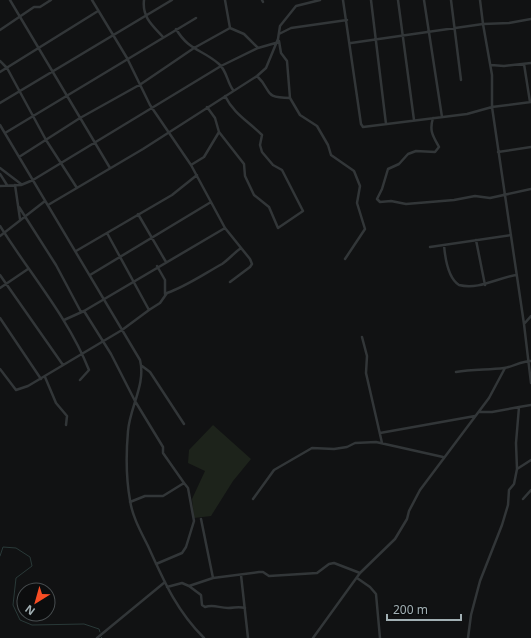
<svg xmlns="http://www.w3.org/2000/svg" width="531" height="638" viewBox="0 0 531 638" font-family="'Noto Sans',sans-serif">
<rect width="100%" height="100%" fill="#111213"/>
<path fill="#1d231b" d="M213,425l38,34 -18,22 -22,35 -17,2 -2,-19 13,-28 -17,-8 1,-13z"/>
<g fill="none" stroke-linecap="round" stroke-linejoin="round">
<path stroke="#293938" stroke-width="1" d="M0,556l3,-9 13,1 14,9 2,9 -16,12 -3,27 7,15 12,5 52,-1 15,5 1,3
M101,637l1,1"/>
<path stroke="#323638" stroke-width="2.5" d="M10,0l100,168
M92,0l35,58 23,47 41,60 34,63 25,31 2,5 -2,3 -20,15
M144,0c-2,17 8,25 19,37
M225,0l5,28 14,6 14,14
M262,0l1,2
M343,0l18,124 2,3 104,-13 25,-7 39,-5
M371,0l15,124
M398,0l16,120
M424,0l18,117
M451,0l10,80
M480,0l3,24 9,51v32l32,217
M176,29c13,22 26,20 43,35 8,7 8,18 14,26
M0,30l34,-23h6l11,-7
M279,34l12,-6 56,-8
M279,41l2,12 6,8 3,37 10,17 17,11 11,19 3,10 23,16 6,15 -3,17 8,26 -20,30
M351,43l132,-19 26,-1 22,-4
M0,61l7,7 39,72 31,48
M524,64l6,38
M491,65l13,1 27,-3
M0,72l98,-61
M257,76c16,15 5,22 33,22
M0,103l172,-103
M207,107l8,11 4,14 25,32 1,12 9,19 15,12 9,21 25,-17 -21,-41 -9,-5 -11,-13 -2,-7 2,-10c-14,-14 -28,-21 -37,-39
M433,118c-4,13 0,18 6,29l-4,5 -19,-1 -8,3 -9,10 -11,5 -6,20 -5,10 3,3 11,-1 15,3 48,-4 21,-4 15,2 41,-9
M0,125l140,235c6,24 -10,47 -12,71 -2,23 -2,47 2,69 2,16 11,32 18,46 16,35 28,64 56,92
M5,133l191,-115
M498,152l33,-5
M19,157l61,-39 61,-34 53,-36 36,-20
M191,165l13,-8 15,-25
M0,168l21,16
M0,174l7,11
M15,185l5,34
M0,186l21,-1 12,-5 188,-114 37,-18 21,-6
M48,205l95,-56 114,-73 9,-8 12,-29 2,-13 16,-20 24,-6
M19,207l37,58 25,47
M138,214l28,48
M0,226c30,48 68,91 89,144l-9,10
M107,233l42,77 11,-7 7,-10c18,-6 37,-19 55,-29 6,-4 12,-11 19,-16
M0,236l45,-35
M476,240l9,45
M444,245c1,12 4,33 15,40 20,5 38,-7 57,-10
M430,247l81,-12
M76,251l96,-56 25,-20
M157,266l8,14v14
M0,275l63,90
M90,275l121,-73
M0,288l28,-19
M84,311l27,43 24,47 28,46v6l21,30 -21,13h-18l-15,6
M531,316l-7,8 7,59
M0,318l41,61
M64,320l20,-9 141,-83
M362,337l5,19 -1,17 16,70
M142,366l8,6 34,52
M0,369l16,21 12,-4 94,-56 27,-20
M456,372c16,-3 32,-2 48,-4 9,-1 17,-7 27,-7
M45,377l11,26 11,13 -1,9
M519,407l12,-2
M380,433l95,-17
M517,469l14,-9
M253,499l21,-29 38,-22 22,1 13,-2 8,-4 21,-1 67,15
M523,499l8,-9
M201,519l12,59
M156,564l26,-11 4,-6 8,-26 -6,-33 -4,-5
M241,575l7,63
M357,578l13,9 6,7 4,44
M189,586l12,9 1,10 3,2c9,-3 14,1 23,1 7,0 10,-2 17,0
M167,587l15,-4 7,3 24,-8 46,-6h4l6,4 48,-3 12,-9 5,-1 26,10
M97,638l68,-56
M313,638l47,-65 35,-34 12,-20 2,-8 11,-21 69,-92 16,-30
M468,638l3,-23 9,-34 22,-56 6,-20 1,-15 5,-6 3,-15 -1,-26 3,-36 -27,5h-13"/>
</g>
<g transform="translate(36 602) rotate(217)"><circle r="19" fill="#0c0d0e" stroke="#484e50"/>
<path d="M0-3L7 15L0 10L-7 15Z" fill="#f84d24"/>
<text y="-6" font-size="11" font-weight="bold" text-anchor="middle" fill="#a2b0b4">N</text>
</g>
<path d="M387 614v6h74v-6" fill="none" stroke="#a2b0b4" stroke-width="2"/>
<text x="393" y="614" font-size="12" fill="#a2b0b4" stroke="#0c0d0e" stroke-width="3" paint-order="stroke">200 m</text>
</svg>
